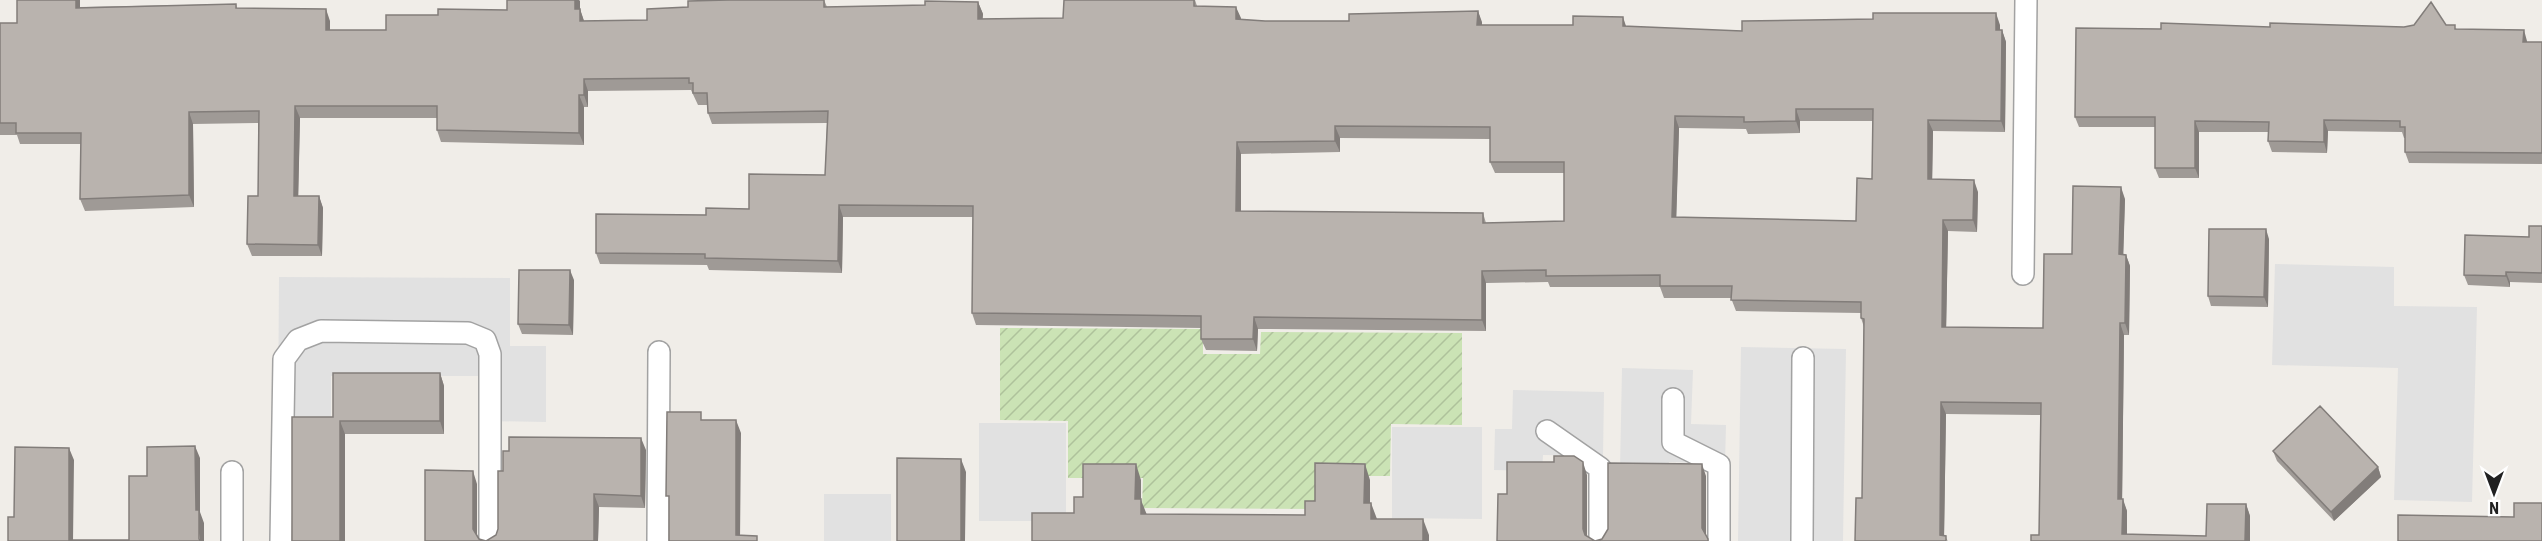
<svg xmlns="http://www.w3.org/2000/svg" width="2542" height="541" viewBox="0 0 2542 541" font-family="'Roboto Condensed',sans-serif">
<defs>
<pattern id="garden-furrows" width="10" height="10" patternUnits="userSpaceOnUse" patternTransform="scale(1.5)"><rect width="10" height="10" fill="#cbe3b5"/><path d="M-1 1l2-2M0 10L10 0M9 11l2-2" fill="none" stroke="#aec29b"/></pattern>
</defs>
<rect width="100%" height="100%" fill="#f0ede8"/>
<path fill="url(#garden-furrows)" d="M1000,328l203,1v25h57l1,-22 201,1v92l-71,-1 -1,52h-72l-1,33 -175,-1 1,-30h-75v-57l-68,-1z"/>
<path fill="#e1e1e1" d="M2275,264l119,3v39l83,1 -5,195 -78,-2 4,-132 -126,-3z
M279,277l231,1v68h36v76l-58,-1v-45h-157v45h-53z
M1741,347l105,2 -3,192h-105z
M1622,368l71,2 -2,54 35,1 -1,39 -56,-2 -1,8 -48,-1z
M1513,390l91,2 -1,64 -60,-1 -1,16 -48,-1 1,-41h17z
M979,423h87v98h-87z
M1392,427h90v92l-90,-1z
M824,494h67v47h-67z"/>
<g fill="none" stroke-linecap="round" stroke-linejoin="round">
<defs>
<path id="lane" d="M2023,274l3,-274
M1673,399v43l46,23v76
M1547,431l53,37v73
M232,541v-69
M281,541l3,-182 14,-19 23,-9 147,2 17,7 5,14v187
M658,541l1,-189
M1802,541l1,-183"/>
</defs>
<use href="#lane" stroke="#a2a2a2" stroke-width="24"/>
<use href="#lane" stroke="#fff" stroke-width="21"/>
</g>
<path fill="#9f9a96" fill-rule="evenodd" d="M17,0h63v7l156,-3 1,4 93,13v9h56l52,-15 69,-5v-10h72l1,9 4,12 63,-1 41,-13 136,-7 3,7 98,-2 53,-3 5,12 -1,5 81,-1 96,-18h36l2,6 44,12v2l24,1h84l129,-10 4,14 144,2 116,4 258,-6v5h2l4,12 -1,90 -72,-1 -1,49 46,12 -1,40 -29,-1 -2,96 97,1 29,-74 53,-55 -2,55 3,1 4,11 -1,69h-5l-2,164 5,12v24l79,1 40,-32 4,12v25l-211,-6 2,-120 -95,-1 -2,121 4,6 -86,-43 2,-171 -3,-9v-5l-125,-2 -5,-13h-67l-4,-11h-110l-2,-5 -62,1v48l-228,-2 -1,22 -51,-1 -5,-11v-11l-225,-3 -4,-12 1,-96h-130l-1,56 -133,-3 -2,-5 -107,-1 -4,-11 110,-38 43,-6 76,-34 2,-52 -115,1 -4,-11v-8h-10l-7,-15 -103,1v16h-4v38l-143,-3 -4,-12v-12h-137l-2,78h21l4,12 -1,48h-70l-5,-12 11,-48v-73l-65,1 1,83 -109,4 -5,-12 1,-55h-61l-3,-9h-17v-112h17zM1800,121h73l-1,58 -16,42 -180,-4 3,-89 67,1 2,5 52,-1zM1340,138l150,1v23l5,11h69v48l-78,2 -3,-10 -242,-2v-57l99,-2z
M2446,25l11,4 70,13h15v122l-133,-1 -4,-11v-14h-1l-2,-6 -74,-1 -1,22 -55,-1 -4,-11v-9h-69v46h-40l-4,-10v-41h-76l-4,-10 86,-88 109,-2h134z
M2542,226v57l-32,-1v5l-42,-2 -4,-10 65,-38z
M2269,239l-1,68 -57,-1 -3,-10z
M574,280l-1,55 -51,-1 -4,-10z
M440,373l4,13v48h-99v107l-12,-124z
M646,450l-1,58 -46,-1 -1,34h-112l10,-6 2,-6 5,-58z
M2273,451l105,16 3,10 -47,44 -57,-60z"/>
<path fill="#827d7a" d="M76,0h4v19l-4,-11z
M575,0h4l1,1v20l-5,-12z
M978,2l5,12 -1,16 -4,-11z
M1236,7l5,11v13l-5,-12z
M326,9l4,12v21l-4,-12z
M580,9l4,12h-4z
M1478,11l4,11v14l-5,-11z
M1996,13l4,12v17l-4,-12z
M1623,17l4,12 -4,-3z
M2002,30l4,12 -1,90 -4,-11z
M2524,30l3,11v11l-4,-10z
M584,79l4,12v16l-4,-12z
M579,95l5,12v38l-5,-12z
M295,106l5,12 -2,90 -4,-12z
M1796,109l4,12v12l-4,-12z
M189,112l4,12 1,83 -5,-12z
M1675,116l4,12 -3,101 -4,-12z
M1928,120l5,11 -1,60 -4,-12z
M2324,120l4,11 -1,22 -3,-11z
M2195,121l4,11v46l-4,-10z
M1335,126l5,12v14l-5,-11z
M1237,142l4,12v69l-5,-12z
M1974,180l4,12 -1,40 -4,-12z
M2121,187l4,12 -2,67 -4,-12z
M319,196l4,12 -1,48 -4,-11z
M839,205l4,12 -1,56 -4,-12z
M1943,220l5,11 -2,107 -4,-11z
M2266,229l3,10 -1,68 -4,-10z
M2126,255l4,11 -1,69 -4,-12z
M570,270l4,10 -1,55 -4,-10z
M1482,271l4,12v48l-4,-11z
M2506,272l4,10v5l-4,-11z
M1254,317l4,12 -1,22 -4,-12z
M2120,323l4,12 -2,176 -4,-12z
M440,373l4,13v48l-4,-13z
M1941,402l5,12 -2,127 -4,-6z
M736,420l5,13 -1,108 -4,-6z
M340,421l5,13v107h-5z
M641,438l5,12 -1,58 -4,-12z
M195,446l5,12v54l4,11v18h-4l-4,-31z
M69,448l5,12 -1,81h-4z
M961,459l5,13 -1,69h-4z
M1583,462l4,13v66l-4,-12z
M1136,464l5,16v20l6,15v15l-12,-31z
M1365,464l5,16v39l-6,-16z
M1702,464l4,12v65l-4,-13z
M2378,467l3,10 -47,44 -3,-9z
M473,471l4,13v57l-4,-12z
M594,494l5,13 -1,34h-4z
M2123,499l4,12v30l-5,-7z
M1371,503l6,16h-6z
M2246,504l4,12v25h-5z
M1423,519l6,16v6h-6z"/>
<path fill="#b9b3ae" stroke="#827d7a" stroke-width="1.5" fill-rule="evenodd" d="M17,0h59v8l160,-4v4l90,1v21h60v-15h52v-6l69,1v-10h68v9h5v12l67,-1v-11l41,-2v-6l41,-1h95v7l101,-2v-4l53,1v17l85,-1 1,-18h130v6l42,1v12l29,2h84v-7l129,-3 -1,14h96v-9l50,1v9l119,5v-10l131,-2v-6h123v17h6l-1,91 -73,-1v59l46,1 -1,40h-30l-1,107 101,1 1,-74h28l1,-68 48,1 -2,67 7,1 -1,68h-5l-2,176h5l-1,35 84,2 1,-32h39l-1,37h-214v-6h8l2,-132 -100,-1 -1,133 6,1v5h-91l1,-43h6l2,-179 -3,-1v-16l-130,-2 1,-14h-72v-11l-114,1v-6l-64,1v49l-228,-3 -1,22h-52v-23l-229,-3 1,-107 -134,-1 -1,56 -133,-3v-4l-109,-1v-39l110,1v-7l43,1v-35l76,1 3,-64 -120,2 -1,-20h-14v-10h-4v-5l-105,1v16h-5v38l-142,-3v-24h-142l-1,90h25l-1,49 -71,-1 1,-48h10l1,-85 -70,1v83l-109,4 1,-66h-65v-10h-16v-100h17zM1796,109h77l-1,70 -15,-1 -1,43 -184,-4 3,-101 69,1v5l52,-1zM1335,126l155,1v35h74v59l-81,2v-10l-247,-2 1,-69 98,-1z
M2431,2l15,23h9v4l69,1 -1,12h19v111l-137,-1v-25h-5v-6l-76,-1v22l-56,-1 1,-19 -74,-1v47h-40v-51h-80l1,-89 85,1v-6l109,4v-4l134,4 10,-2z
M2529,226h13v47l-36,-1v4l-42,-1 1,-40 64,2z
M2209,229h57l-2,68 -56,-1z
M519,270h51l-1,55 -51,-1z
M333,373h107v48h-100v120h-48v-124h41z
M2320,406l58,61 -47,45 -58,-61z
M667,412h34v8h35v115l21,1v5h-88v-45h-3z
M509,437l132,1v58l-47,-2v47h-108l10,-6 2,-6v-58h5v-20h6z
M195,446l1,64h3v29l2,2h-193v-24h6l1,-70 54,1v92h60v-64h18v-29z
M1554,456h20l9,6v67l2,6 10,6h-98l1,-47h9v-32h47z
M897,458l64,1v82h-64z
M1315,463l50,1 -1,39h7v16h52v22h-391v-28h42v-16h9v-33h53l-1,35h6v15l164,1v-14h10z
M1608,463l94,1v64l6,11v2h-113l7,-2 6,-10z
M425,470l48,1v58l6,10 7,2h-61z
M2514,503h28v38h-144v-26l116,2z"/>
<g transform="translate(2494 493) rotate(180)" stroke="#ffffff" stroke-width="4.5" paint-order="stroke">
<path d="M0-4.5L10 22L0 15L-10 22Z" fill="#212121"/>
<text y="-9" font-size="16" font-weight="bold" text-anchor="middle" fill="#212121">N</text>
</g>
</svg>
